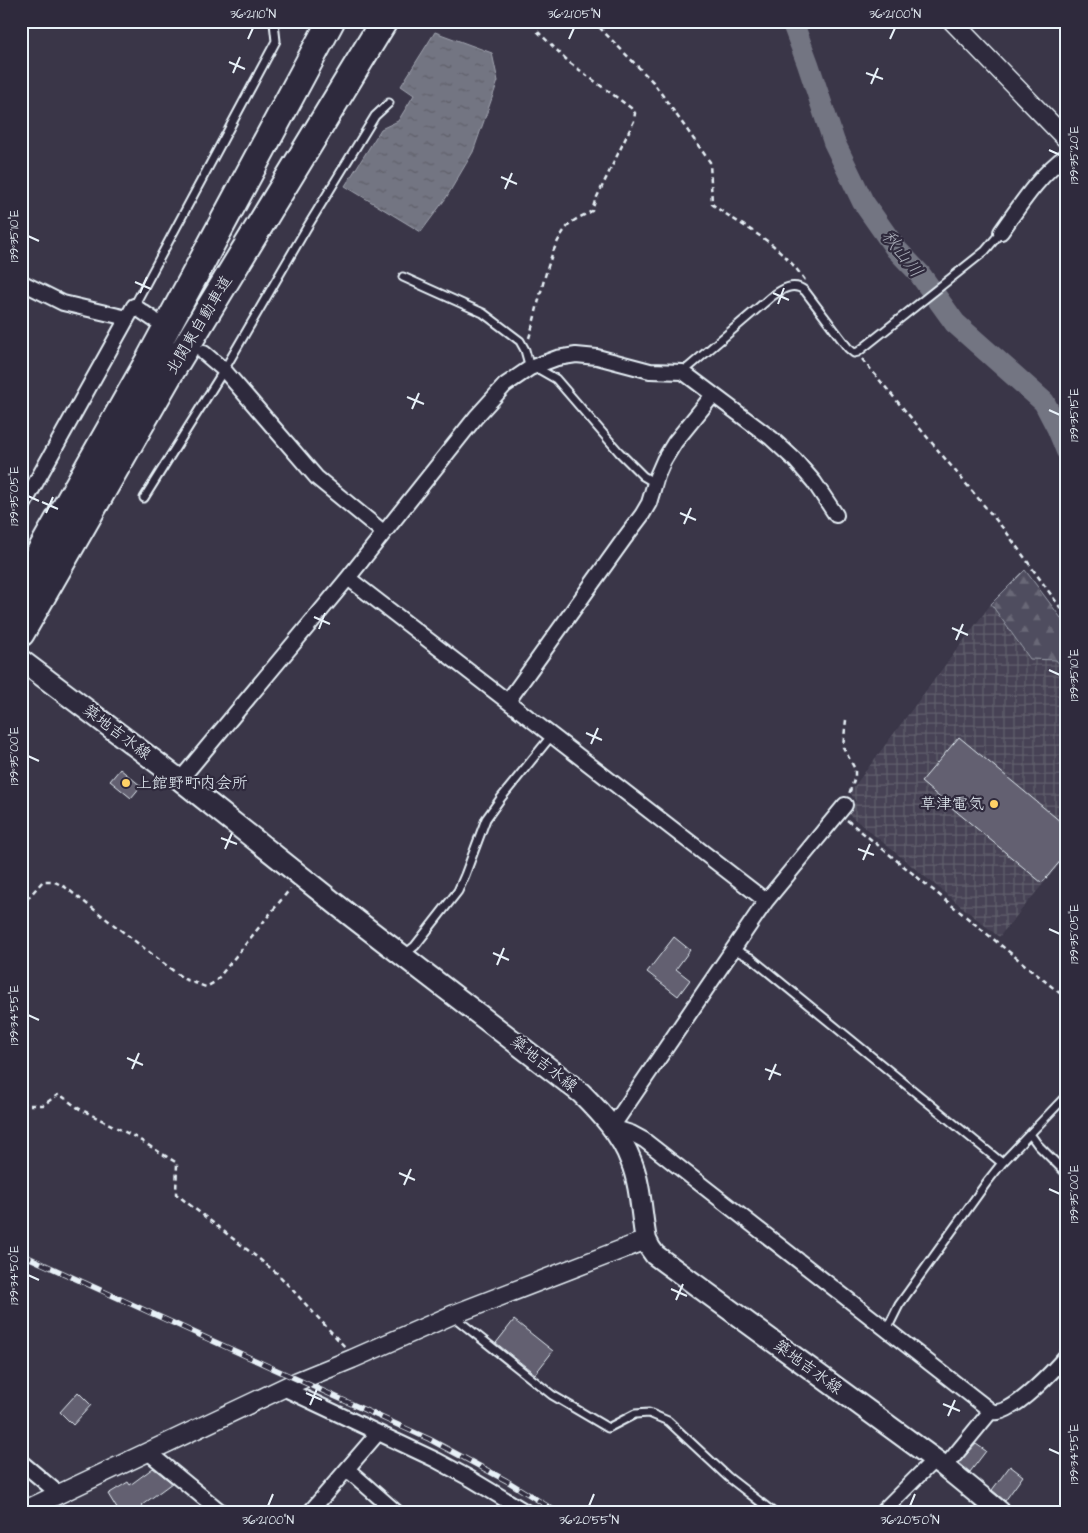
<svg xmlns="http://www.w3.org/2000/svg" width="1088" height="1533" viewBox="0 0 1088 1533" font-family="'Architects Daughter','Klee One',sans-serif">
<defs>
<pattern id="industrial-grid" width="8" height="8" patternUnits="userSpaceOnUse" patternTransform="scale(1.25)"><rect width="8" height="8" fill="#464354"/><path d="M0 4h8M4 0v8" fill="none" stroke="#615f6d"/></pattern>
<pattern id="forest-firs" width="22" height="20" patternUnits="userSpaceOnUse" patternTransform="scale(1.25)"><rect width="22" height="20" fill="#504e5f"/><path d="M5 1l3.5 6h-7zM16 11l3.5 6h-7z" fill="#696877"/></pattern>
<pattern id="water-ripples" width="26" height="14" patternUnits="userSpaceOnUse" patternTransform="scale(1.25)"><rect width="26" height="14" fill="#737482"/><path d="M2 4q2-2 4 0t4 0M15 11q2-2 4 0t4 0" fill="none" stroke="#5f6069"/></pattern>
</defs>
<rect width="100%" height="100%" fill="#3a3648"/>
<filter id="ink" filterUnits="userSpaceOnUse"><feTurbulence type="fractalNoise" baseFrequency=".02" numOctaves="2"/><feDisplacementMap in="SourceGraphic" scale="10" xChannelSelector="R" yChannelSelector="G"/><feConvolveMatrix kernelMatrix="1 2 1 2 8 2 1 2 1" color-interpolation-filters="sRGB"/></filter>
<g filter="url(#ink)">
<path fill="url(#industrial-grid)" d="M991,604l39,55 26,1 11,14v181l-68,82 -152,-124 9,-11 -6,-10z"/>
<path fill="url(#forest-firs)" stroke="#9ca0ac" d="M1025,570l42,56v48l-11,-14 -26,-1 -39,-55z"/>
<path fill="url(#water-ripples)" stroke="#a2a6b1" d="M435,32l57,21 6,28 -25,71 -27,46 -25,34 -76,-46 36,-57 17,-8 16,-26 -13,-9z"/>
<g fill="none" stroke-linecap="round" stroke-linejoin="round">
<path stroke="#737482" stroke-width="22" d="M792,21l16,43 26,78 29,60 33,47 23,24 36,50 89,79 14,27 9,22"/>
</g>
<path fill="#636171" stroke="#e8f1f8" d="M959,737l108,90v26l-25,30 -121,-101z
M120,769l21,17 -10,12 -21,-17z
M674,937l16,13 -14,19 14,11 -12,16 -31,-24z
M514,1320l39,31 -18,23 -39,-31z
M78,1392l13,13 -18,20 -13,-13z
M976,1444l10,7 -16,21 -11,-9z
M1010,1466l13,10 -18,25 -13,-11z
M153,1468l19,15 -30,22 5,7h-28l-11,-18 20,-12 2,3z"/>
<g fill="none" stroke-linecap="round" stroke-linejoin="round">
<defs>
<path id="service" d="M403,277l80,36 37,28 5,9 5,18
M134,306l142,-265 -2,-18 -2,-2
M535,367l21,12 63,73 24,24 12,7
M683,372l88,-75c10,-7 22,-16 34,-6l43,57 6,5 4,-1 127,-101 16,-19
M144,498l80,-128 82,-141 69,-113 14,-13
M733,949l18,9 251,205
M405,954l10,-8 43,-55 7,-16 21,-56 15,-21 51,-63
M1030,1134l8,11 29,29
M454,1317l98,78 56,33 27,-14 14,-1 19,8 60,56 45,35
M887,1329l12,-24 88,-123 15,-19 65,-68"/>
<path id="minor" d="M1001,232c20,-28 38,-57 66,-77
M21,282l42,21 64,15
M204,353l20,17 93,108 66,54
M21,509l113,-203 19,13
M348,578l418,323
M508,701l116,-162 18,-24 7,-12 8,-27 7,-16 11,-18 38,-47
M180,780l168,-202 128,-161 29,-32 25,-17 27,-10 19,-3 21,2 53,14 33,1 88,66 24,22 19,22 22,33
M845,805l-79,96 -154,226 19,6 13,7 347,271c3,1 5,2 7,1 20,-3 56,-42 69,-57
M283,1388l153,72 35,19 55,33
M148,1452l73,60
M21,1462l38,32
M945,1467l46,-56
M347,1469l49,43
M310,1512l68,-79
M882,1512l53,-53"/>
<path id="tertiary" d="M952,21l115,119
M21,1512l277,-131 54,-22 100,-44 194,-75"/>
<path id="secondary" d="M21,660l159,120 171,136 230,177c20,20 40,41 50,68 10,25 10,53 15,79l4,8 5,7 290,212 55,45"/>
<path id="motorway" d="M21,586l127,-224 183,-341
M21,633l149,-260 214,-352"/>
</defs>
<use href="#service" stroke="#e8f1f8" stroke-width="11"/>
<use href="#minor" stroke="#e8f1f8" stroke-width="18"/>
<use href="#tertiary" stroke="#e8f1f8" stroke-width="21"/>
<use href="#secondary" stroke="#e8f1f8" stroke-width="24"/>
<use href="#motorway" stroke="#e8f1f8" stroke-width="30"/>
<path stroke="#e8f1f8" stroke-width="2.5" stroke-dasharray="5 4" stroke-linecap="butt" d="M593,21l60,61 57,80 2,42c20,16 44,27 64,44 11,9 20,20 29,32
M529,338c10,-31 18,-91 40,-113 5,-6 16,-10 23,-14l3,-10 39,-80 1,-8 -4,-5 -61,-45 -33,-32
M862,359l145,174 60,84
M846,720l-3,27 12,22v8l-6,17
M847,820l220,179
M21,906l22,-25h10l12,6 119,92 22,8 9,-5 75,-93
M21,1105h22l16,-11 19,14 57,29 42,26 -1,31 101,79 68,74"/>
<use href="#service" stroke="#2f2a3d" stroke-width="7"/>
<use href="#minor" stroke="#2f2a3d" stroke-width="14"/>
<use href="#tertiary" stroke="#2f2a3d" stroke-width="18"/>
<use href="#secondary" stroke="#2f2a3d" stroke-width="20"/>
<use href="#motorway" stroke="#2f2a3d" stroke-width="26"/>
<defs>
<path id="rail" d="M21,1254l408,185 78,42 50,31"/>
</defs>
<use href="#rail" stroke="#e8f1f8" stroke-width="5.5"/>
<use href="#rail" stroke="#2f2a3d" stroke-width="4" stroke-dasharray="11" stroke-linecap="butt"/>
</g>
</g>
<path fill="none" stroke="#e8f1f8" stroke-width="2" d="M248,39l5,-11M569,39l5,-11M890,39l5,-11M229,62l16,7M233,73l7,-16M866,73l17,6M871,84l7,-16M1049,150l11,5M501,177l16,7M505,189l7,-16M28,236l11,5M135,282l16,7M140,293l7,-16M773,293l16,7M778,304l6,-16M407,397l17,7M412,409l7,-16M1049,410l11,5M28,496l11,5M42,502l16,7M46,513l7,-16M680,513l16,7M684,524l7,-16M314,617l16,7M952,628l16,7M319,629l6,-16M956,640l7,-16M1049,670l11,5M586,733l16,7M591,744l7,-16M28,756l11,5M221,838l16,6M225,849l7,-16M858,849l16,6M863,860l7,-16M1049,929l11,5M493,953l16,7M497,965l7,-17M28,1015l11,5M127,1058l16,7M132,1069l7,-16M765,1069l16,6M769,1080l7,-16M399,1173l16,7M404,1185l7,-16M1049,1189l11,5M28,1275l11,5M671,1289l16,7M676,1300l7,-16M306,1393l16,7M943,1404l17,7M310,1405l7,-16M948,1416l7,-16M1049,1449l11,5M268,1506l5,-12M589,1506l5,-12M910,1506l5,-12"/>
<g fill="#ffd166" stroke="#2f2a3d" stroke-width="2">
<circle cx="126" cy="783" r="5"/>
<circle cx="994" cy="804" r="5"/>
</g>
<g text-anchor="middle" dominant-baseline="central" stroke-width="4.5" stroke-linejoin="round" paint-order="stroke">
<g font-size="16" fill="#e8f1f8" stroke="#2f2a3d">
<text transform="translate(199 325) rotate(-59)">北関東自動車道</text>
<text transform="translate(117 732) rotate(37)">築地吉水線</text>
<text transform="translate(544 1064) rotate(38)">築地吉水線</text>
<text transform="translate(808 1367) rotate(36)">築地吉水線</text>
</g>
<g font-size="16" fill="#e8f1f8" stroke="#2f2a3d" text-anchor="start">
<text x="136" y="783">上館野町内会所</text>
<text x="984" y="804" text-anchor="end">草津電気</text>
</g>
<g font-size="18" font-style="italic" fill="#aeb2bd" stroke="#2f2a3d">
<text transform="translate(902 254) rotate(52)">秋山川</text>
</g>
</g>
<rect width="1088" height="1533" fill="none" stroke="#2f2a3d" stroke-width="55"/>
<rect x="28" y="28" width="1032" height="1478" fill="none" stroke="#e8f1f8" stroke-width="2"/>
<g font-size="12" text-anchor="middle" fill="#e8f1f8">
<text x="253" y="18">36°21'10"N</text>
<text x="574" y="18">36°21'05"N</text>
<text x="895" y="18">36°21'00"N</text>
<text transform="translate(1074 155) rotate(-90)" y="4">139°35'20"E</text>
<text transform="translate(14 236) rotate(-90)" y="4">139°35'10"E</text>
<text transform="translate(1074 415) rotate(-90)" y="4">139°35'15"E</text>
<text transform="translate(14 496) rotate(-90)" y="4">139°35'05"E</text>
<text transform="translate(1074 675) rotate(-90)" y="4">139°35'10"E</text>
<text transform="translate(14 756) rotate(-90)" y="4">139°35'00"E</text>
<text transform="translate(1074 934) rotate(-90)" y="4">139°35'05"E</text>
<text transform="translate(14 1015) rotate(-90)" y="4">139°34'55"E</text>
<text transform="translate(1074 1194) rotate(-90)" y="4">139°35'00"E</text>
<text transform="translate(14 1275) rotate(-90)" y="4">139°34'50"E</text>
<text transform="translate(1074 1454) rotate(-90)" y="4">139°34'55"E</text>
<text x="268" y="1524">36°21'00"N</text>
<text x="589" y="1524">36°20'55"N</text>
<text x="910" y="1524">36°20'50"N</text>
</g>
</svg>
